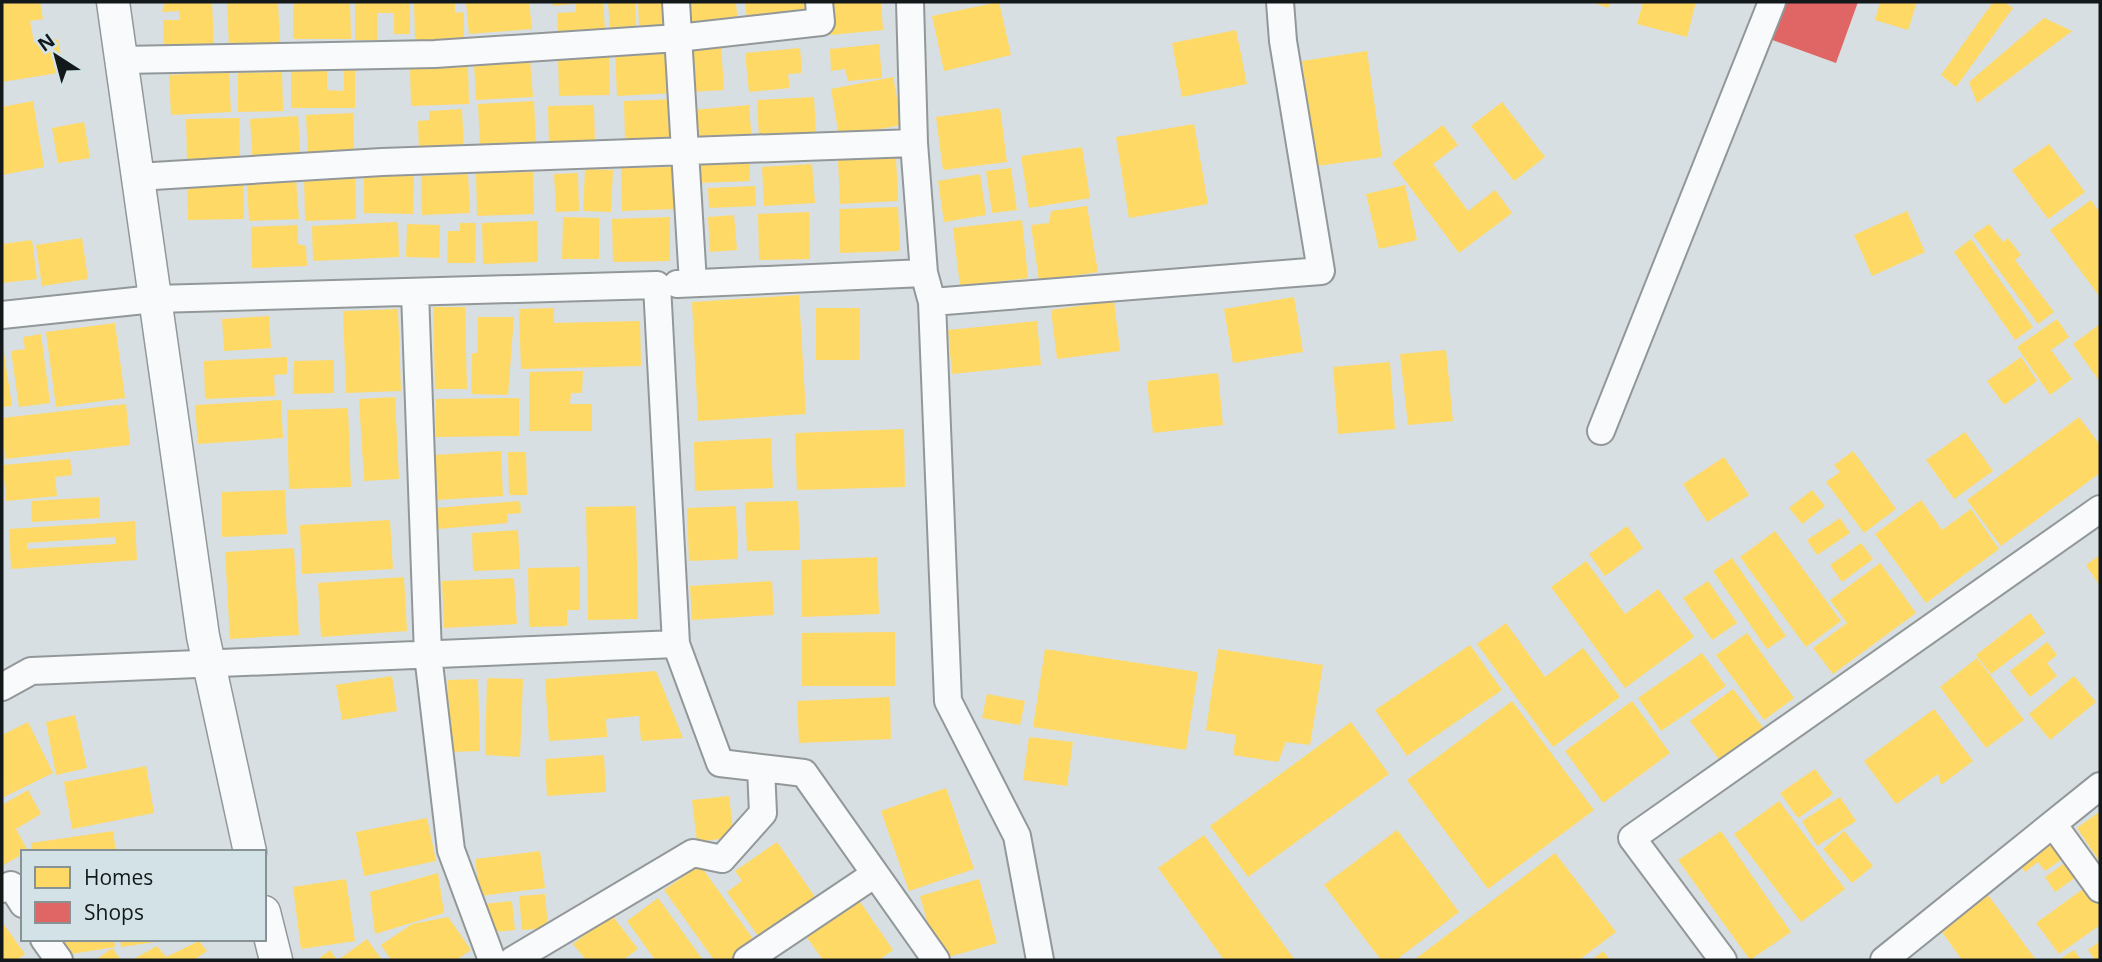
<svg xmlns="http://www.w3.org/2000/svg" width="2102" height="962" viewBox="0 0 2102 962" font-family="'Open Sans',sans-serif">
<rect width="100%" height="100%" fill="#d7dfe2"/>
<path fill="#ffd966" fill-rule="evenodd" d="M15,2h25l3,17 -13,2 4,22 24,-4 6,33 -62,10v-78z
M165,2h47l2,44 -50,2 -1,-28h17l-1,-9 -17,1z
M278,2l2,43 -51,3 -2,-45z
M293,2h57l1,37h-58z
M355,2h55v32h-16v-21h-17v27h-22z
M414,2h41v11l9,-1v27l-49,2z
M466,2h63l3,27 -63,5z
M552,2h22v2l-21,2z
M575,2h28l2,27 -47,5 -1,-21 19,-1z
M608,2h27l1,26 -26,1z
M638,2h30l1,23 -30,2z
M684,2h52l2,24 -51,6z
M745,2h61l2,16 -60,8z
M827,2h54l2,28 -53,5z
M999,2l12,53 -67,16 -12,-55z
M1592,2h19l-3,6z
M1643,2h53l-9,35 -50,-13z
M1880,2h37l-9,28 -33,-10z
M1993,2h11l9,6 -57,79 -15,-12z
M2044,18l28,13 -95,72 -8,-21z
M1236,30l11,54 -65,13 -10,-54z
M721,44l3,46 -33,2 -4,-45z
M879,44l3,34 -34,3 -3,-12 -14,2 -1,-22z
M800,48l2,25 -14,1 2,14 -41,4 -4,-39z
M671,51l2,42 -56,3 -2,-43z
M1367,51l15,106 -65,9 -15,-105z
M609,54l1,41 -51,1 -1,-40z
M530,60l3,37 -57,3 -2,-36z
M344,64h11v44h-64v-38h36v20l17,1z
M468,67l1,37 -58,2 -1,-37z
M229,72l2,40 -60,3 -2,-40z
M282,72l1,39 -45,1v-39z
M893,77l9,48 -63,11 -8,-47z
M814,97l2,37 -57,4 -2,-38z
M677,99l1,40 -53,2 -1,-40z
M33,101l11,66 -42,8v-68z
M534,101l2,45 -56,2 -2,-44z
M1502,102l43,55 -31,24 -43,-55z
M594,105l1,42 -46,1 -1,-42z
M749,105l3,38 -56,5 -3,-38z
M1000,108l7,54 -64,8 -7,-53z
M462,109l2,43 -45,2 -1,-33 11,-1v-9z
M353,113l1,43 -46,2 -2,-43z
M298,116l3,50 -48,3 -3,-50z
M239,118l1,43 -53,2 -1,-44z
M84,122l6,36 -32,5 -6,-35z
M1194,124l14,80 -79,14 -13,-81z
M1443,125l15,20 -25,19 35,47 27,-21 17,23 -53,40 -67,-90z
M2049,144l36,48 -37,27 -36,-49z
M1082,147l8,51 -61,10 -8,-52z
M896,157l2,44 -58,3 -2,-44z
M750,161v20l-51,2 -1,-20z
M812,164l3,39 -51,3 -2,-39z
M674,167l1,42 -53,2 -1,-43z
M1011,168l6,42 -25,3 -6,-42z
M585,169l28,1 -2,42 -28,-1z
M533,172l1,42 -57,2 -1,-43z
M364,173h50l-1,41 -49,-1z
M578,173l1,38 -23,1 -2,-38z
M355,174l1,45 -51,2 -1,-45z
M468,174l2,39 -48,2 -1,-39z
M980,174l6,41 -42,7 -6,-41z
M243,179l1,40 -56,1 -1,-40z
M296,179l3,40 -50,2 -2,-40z
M1405,185l12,55 -38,9 -13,-55z
M755,186l1,20 -47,2 -1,-20z
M2091,200l9,13v84l-50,-67z
M1087,206l11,66 -59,9 -8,-56 18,-2 2,-12z
M898,207l2,44 -60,2 -1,-44z
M1907,211l18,41 -53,24 -18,-41z
M809,212l1,47 -51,1 -1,-46z
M734,215l3,35 -27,2 -2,-35z
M563,217l36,1v41h-37z
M670,217v44l-57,1 -1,-43z
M1022,220l6,58 -68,8 -7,-58z
M537,221l1,41 -55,2 -1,-41z
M398,222l1,35 -86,4 -1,-35z
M460,223h16l-1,40h-28l1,-32h12z
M407,224l33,1 -1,33 -33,-1z
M1989,224l14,18 5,-4 13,17 -6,5 39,52 -16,12 -65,-89z
M298,225v19l8,2 1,20 -55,2 -1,-41z
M82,238l6,41 -46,7 -6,-41z
M1971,239l62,88 -18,13 -61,-88z
M32,240l5,39 -35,4v-39z
M799,295l7,119 -108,7 -6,-119z
M1294,297l9,55 -70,11 -9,-54z
M1114,301l6,50 -63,8 -6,-49z
M433,307h32l2,82h-32z
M554,308v15l86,-2 1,45 -120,3 -2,-60z
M816,308h44l-1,52h-43z
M398,309l3,82 -55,2 -3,-82z
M269,316l2,32 -47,3 -2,-32z
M478,317h36l-6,78 -37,-1 1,-41h5z
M2057,319l12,18 -18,13 21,29 -22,16 -33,-48z
M1037,321l4,44 -89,9 -4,-44z
M115,323l10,75 -69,9 -10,-75z
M2100,324v58l-27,-38z
M41,334l9,69 -31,4 -8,-56 14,-2 -2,-12z
M2,340l10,66 -10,1z
M1446,350l7,71 -45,4 -8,-71z
M287,357v17l-13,1 1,21 -70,3 -1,-38z
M2021,357l16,24 -33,24 -17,-24z
M334,360v33l-41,1 1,-33z
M1390,362l5,67 -57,5 -5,-67z
M583,371l-1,22h-11l-1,11h22v27h-63v-59z
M1218,373l5,52 -70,8 -6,-52z
M395,397l4,82 -35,2 -5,-82z
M519,398v38l-83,1v-38z
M281,400l2,38 -85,6 -3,-39z
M126,404l4,41 -125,14 -3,-41z
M348,408l3,79 -62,2 -2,-79z
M2079,417l21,28v28l-99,73 -34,-46z
M904,429l1,58 -108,3 -2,-57z
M1965,432l28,39 -39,28 -28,-39z
M771,438l2,50 -78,3 -1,-49z
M501,451l2,45 -67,4 -2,-45z
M1853,451l43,58 -32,24 -38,-51 14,-10 -6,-7z
M508,452h18l1,43h-18z
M1724,457l25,38 -42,27 -24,-38z
M70,459l2,16 -17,2 2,19 -51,5 -3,-36z
M285,490l2,44 -65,3v-45z
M1812,490l13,16 -23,18 -13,-16z
M99,497l1,21 -68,4 -1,-21z
M1921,500l21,30 29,-21 28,40 -73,54 -51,-69z
M520,501l1,12 -14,1 1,9 -70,6 -2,-21z
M798,501l2,49 -53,1 -2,-49z
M636,506l2,113 -50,1 -2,-113z
M736,506l2,53 -49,2 -2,-53z
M1840,518l10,15 -33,22 -10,-15z
M390,520l3,49 -91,5 -2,-49z
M135,521l2,39 -126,9 -2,-40zM115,537l1,7 -89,5v-6z
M1627,526l16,22 -38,28 -16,-22z
M518,530l2,39 -47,2 -1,-38z
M1775,531l66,90 -35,26 -66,-90z
M1861,543l12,16 -31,23 -12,-17z
M294,548l5,87 -69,4 -5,-87z
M2100,555v31l-14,-21z
M877,557l2,57 -77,3 -1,-57z
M1732,558l54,78 -19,13 -54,-78z
M1586,561l39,53 33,-25 36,48 -69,51 -74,-101z
M1880,563l36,50 -83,61 -20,-26 34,-25 -17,-23z
M580,567v43h-13v16l-38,1 -1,-59z
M404,577l3,54 -86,6 -3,-54z
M514,578l3,46 -73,4 -2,-47z
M772,581l2,34 -82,5 -2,-34z
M1708,581l29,42 -25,17 -29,-42z
M2030,613l15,20 -54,41 -15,-19z
M1506,623l39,54 38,-29 37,49 -67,50 -76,-103z
M895,632v54h-93v-53z
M1747,633l47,65 -30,22 -48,-65z
M2047,642l10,13 -10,8 10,13 -27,21 -20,-26z
M1470,645l32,45 -95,66 -32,-46z
M1045,649l153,23 -12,78 -153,-23z
M1218,649l105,16 -13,80 -24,-3 -8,20 -45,-7 3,-20 -30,-5z
M1702,653l24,33 -65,45 -23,-33z
M1977,658l47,62 -38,28 -46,-61z
M656,671l27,67 -42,3 -2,-25 -33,3 1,18 -58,4 -4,-62z
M392,676l5,35 -55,9 -6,-35z
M2074,676l22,26 -46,38 -21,-26z
M487,678l36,1 -3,78 -35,-2z
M478,679l2,72 -31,1 -1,-72z
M1733,689l35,45 -43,33 -35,-46z
M987,694l38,7 -5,24 -38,-7z
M890,697l1,42 -92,4 -2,-42z
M1512,701l82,109 -106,79 -81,-109z
M1632,701l38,52 -67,50 -38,-52z
M1934,709l39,52 -32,24 -3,-11 -42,30 -32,-43z
M75,715l12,53 -31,7 -10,-53z
M28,722l25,51 -49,24 -2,-62z
M1351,722l38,52 -141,103 -38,-51z
M1029,737l44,5 -6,44 -44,-6z
M604,755l2,37 -59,4 -2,-37z
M146,766l8,47 -82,16 -8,-47z
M1815,769l18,25 -35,24 -18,-25z
M946,788l28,81 -65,22 -28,-80z
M28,790l13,24 -25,15 12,22 -26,15v-61z
M729,796l5,41 -37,5 -5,-42z
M1840,797l16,24 -39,25 -15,-25z
M1779,801l66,88 -44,33 -67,-88z
M2099,812l1,3v47l-23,-34z
M427,818l9,43 -72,15 -8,-44z
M2054,823l20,28 -29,20 -7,-9 -13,10 -13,-18z
M1397,830l62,82 -63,48h-15l-57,-75z
M113,831l3,21h-84l-1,-9z
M1721,831l70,101 -41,28 -72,-100z
M1844,831l29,35 -21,17 -29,-34z
M1204,835l91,125h-71l-66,-92z
M777,842l43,62 -57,39 -36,-51 15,-11 -7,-10z
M540,851l5,37 -65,8 -5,-37z
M1555,853l61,79 -37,28h-165z
M2076,855l10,15 -31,22 -10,-15z
M700,865l56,78 -25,17h-17l-50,-70z
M438,873l6,40 -69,21 -5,-42z
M1974,876l62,84h-74l-35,-49z
M346,879l9,62 -54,8 -8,-62z
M979,879l18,64 -59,17 -18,-64z
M2090,884l10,14v27l-41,29 -23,-31z
M545,894l3,34 -26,2 -3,-34z
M856,896l37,54 -14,10h-56l-20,-28z
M658,898l45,62h-48l-28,-39z
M512,901l3,29 -20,2v-6l-10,1 -2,-23z
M611,914l27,35 -15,11h-37l-13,-16z
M448,917l23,33 -15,10h-65l-10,-15 31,-21z
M2,922l23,32 -8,6h-15z
M62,939h52l1,8 -50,8z
M120,939h42v2l-41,6z
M367,939l15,21h-44z
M199,941l8,10 -13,9h-62l25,-14 9,11z
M2100,941v19h-5l-7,-10z
M112,948l9,12h-25z
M330,950l7,10h-20z
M2074,950l7,10h-22z
M1603,951l7,9h-18z"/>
<path fill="#e06666" d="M1777,2h81l-22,61 -72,-26z"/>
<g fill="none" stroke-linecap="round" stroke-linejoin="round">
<defs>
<path id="minor" d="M676,2l17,281
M910,2l4,141
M121,60l314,-6 243,-16 143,-16 -2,-20
M137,177l245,-15 532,-19 10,130 8,29
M677,284l247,-11
M415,292l13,363 23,195 41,110
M2,315l152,-16 503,-14 19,359
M1601,431l171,-429
M2,687l29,-16 645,-27 44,119 84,10 132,187
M2053,824l47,65
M2,889l9,-4 12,19
M44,939l15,21
M513,960l180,-107 29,6 41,-46 -2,-45
M747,960l128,-86
M1040,960l-23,-124 -69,-135 -16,-399 389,-31 -38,-230 -3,-39
M1723,960l-91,-122 468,-329
M1884,960l216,-174"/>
<path id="tertiary" d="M113,2l90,634 47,216
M264,912l12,48"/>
</defs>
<use href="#minor" stroke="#92989a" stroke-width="30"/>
<use href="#tertiary" stroke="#92989a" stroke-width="35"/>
<use href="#minor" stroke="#f9fafb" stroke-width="26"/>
<use href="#tertiary" stroke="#f9fafb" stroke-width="32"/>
</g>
<rect width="2102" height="962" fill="none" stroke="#13191a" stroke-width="7"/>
<rect x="21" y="850" width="245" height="91" fill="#d2e2e6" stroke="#869294" stroke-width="2"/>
<rect x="35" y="867" width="35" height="21" fill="#ffd966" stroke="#869294" stroke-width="2"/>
<text x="84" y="885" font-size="21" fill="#13191a">Homes</text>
<rect x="35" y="902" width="35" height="21" fill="#e06666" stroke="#869294" stroke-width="2"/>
<text x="84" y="920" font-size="21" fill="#13191a">Shops</text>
<g transform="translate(56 56) rotate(324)" stroke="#d2e2e6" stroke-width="5" paint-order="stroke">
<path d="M0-5L12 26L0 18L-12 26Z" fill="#13191a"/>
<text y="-10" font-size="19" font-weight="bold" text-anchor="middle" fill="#13191a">N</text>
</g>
</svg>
